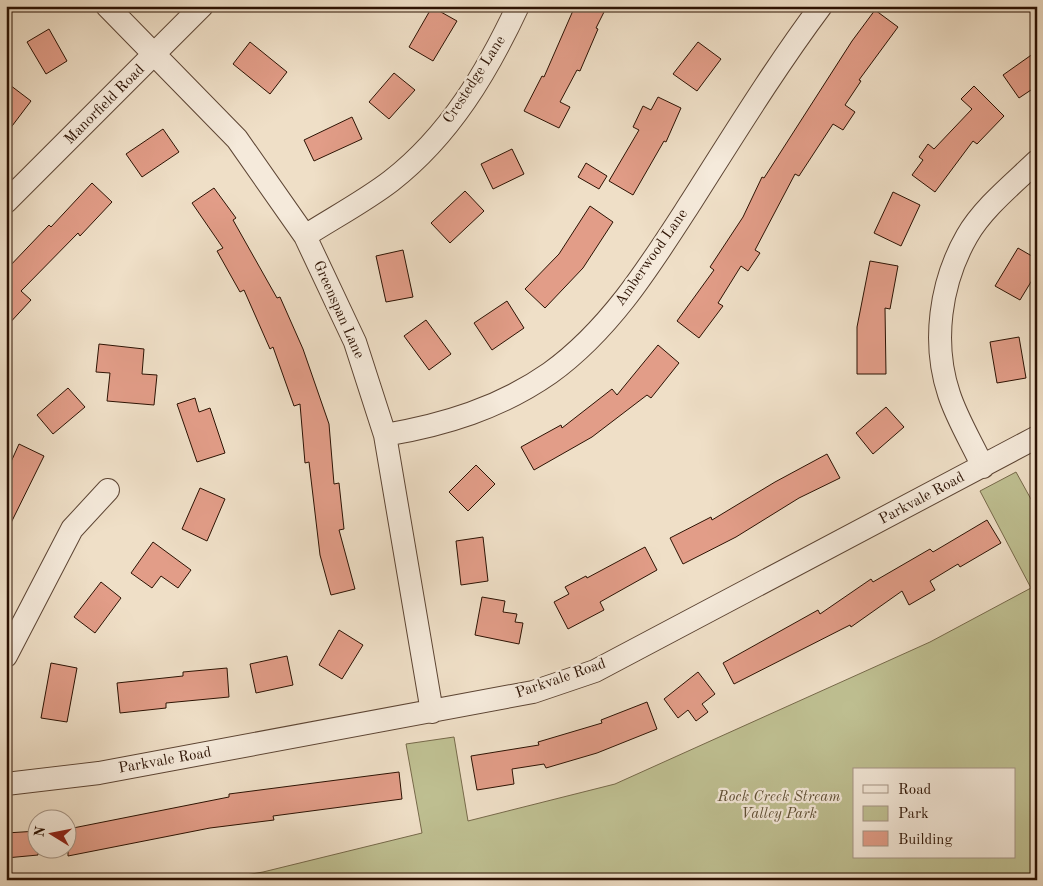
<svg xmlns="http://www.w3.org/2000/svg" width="1043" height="886" viewBox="0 0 1043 886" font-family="'Old Standard TT',serif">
<rect width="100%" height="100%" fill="#efdfc7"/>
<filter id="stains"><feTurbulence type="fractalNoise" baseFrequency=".004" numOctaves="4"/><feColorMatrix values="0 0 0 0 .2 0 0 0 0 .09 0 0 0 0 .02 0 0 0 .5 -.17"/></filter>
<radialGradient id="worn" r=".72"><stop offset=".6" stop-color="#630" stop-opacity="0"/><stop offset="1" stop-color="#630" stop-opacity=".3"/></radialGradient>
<path fill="#bfc092" stroke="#76694a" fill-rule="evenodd" d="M1016,472l21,38v370h-820l46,-8 159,-39 -16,-89 48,-7 14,84 147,-37 315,-142 101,-54 -51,-97zM854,770h160v87h-160z"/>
<path fill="#e29d88" stroke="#2c1203" d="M575,6h32l-11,22 2,1 -18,42 -3,-1 -17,32 10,5 -11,21 -35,-17 18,-35 2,1z
M432,7l25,14 -24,40 -24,-14z
M875,10l23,17 -39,53 2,1 -16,24 10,7 -12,18 -10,-6 -34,52 -4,-2 -40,76 5,3 -12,18 -7,-5 -23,37 5,3 -24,32 -22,-17 37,-51 -4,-3 33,-50 19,-40 2,1 88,-137z
M49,29l18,32 -21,13 -19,-32z
M250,42l37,30 -17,22 -37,-30z
M698,42l23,17 -24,32 -24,-17z
M1037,51v35l-18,12 -16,-23z
M394,73l21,17 -26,29 -20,-17z
M6,82l25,19 -25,33z
M974,86l30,30 -27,28 -4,-3 -38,51 -23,-17 11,-15 -4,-3 9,-13 6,5 38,-40 -11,-10z
M658,97l23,11 -15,34 -2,-1 -31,54 -24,-14 30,-51 -6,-3 10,-21 8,4z
M352,117l10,22 -48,22 -10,-21z
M163,129l16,23 -37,25 -16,-23z
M512,149l12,25 -31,15 -12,-25z
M586,163l21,13 -8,13 -21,-12z
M92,183l20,19 -32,34 -2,-3 -57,58 10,9 -25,27v-57l43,-45 2,2z
M214,188l22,30 -3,2 44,78 3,-1 23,52 26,75 5,60 5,-1 5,46 -5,1 16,59 -24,6 -11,-40 -11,-93 -4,1 -5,-59 -6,2 -21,-59 -3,2 -26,-59 -4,2 -23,-41 6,-3 -31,-45z
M465,191l19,20 -34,32 -19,-20z
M893,192l27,13 -19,41 -27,-13z
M590,206l23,16 -30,46 -38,40 -20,-19 34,-35z
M1018,248l19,11v13l-17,28 -25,-14z
M403,250l10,47 -27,5 -10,-46z
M870,261l28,5 -8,43 -5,-1 1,66h-29v-47z
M507,301l17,27 -32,22 -18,-27z
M426,320l25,34 -22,16 -25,-34z
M1019,337l7,41 -29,5 -7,-41z
M99,344l45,5 -2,25 15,1 -3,30 -47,-4 3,-28 -14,-1z
M658,345l21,18 -28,35 -4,-3 -55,42 -58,33 -13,-23 40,-22 1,3 50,-39 5,6z
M68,388l17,19 -32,27 -16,-19z
M195,398l4,14 11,-4 15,45 -28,9 -20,-58z
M886,407l18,20 -31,27 -17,-21z
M19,444l25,12 -38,77v-60z
M827,454l13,24 -41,20 -63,39 -53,27 -13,-26 41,-21 1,3 63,-38z
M476,465l19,19 -27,27 -19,-19z
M200,488l25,11 -18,42 -25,-12z
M987,520l14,23 -41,24 -2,-3 -28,17 5,9 -26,15 -7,-14 -51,36 -1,-2 -116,59 -11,-21 95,-53 2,4 51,-35 2,3 57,-33 3,3z
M483,537l5,44 -27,4 -5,-44z
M153,542l38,28 -13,18 -17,-12 -9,12 -21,-15z
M645,547l12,23 -57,32 4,8 -36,19 -14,-27 15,-8 -4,-7 21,-11 1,2z
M101,582l20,16 -26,35 -21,-16z
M482,597l23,4 -2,11 14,2 -2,8 8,1 -4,21 -44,-9z
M339,630l24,15 -21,34 -23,-14z
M287,656l6,29 -37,8 -6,-29z
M51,663l26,5 -10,54 -26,-4z
M227,668l2,29 -63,6v5l-46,5 -3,-30 66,-7v-4z
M698,672l17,22 -13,10 6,8 -12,9 -8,-11 -10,8 -14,-19z
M647,702l10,27 -60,24 -51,15 -2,-4 -32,5 2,15 -37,6 -6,-34 68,-11 -1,-3 64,-19 -1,-3z
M399,772l3,27 -129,17 1,4 -64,8 -142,28v-27l161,-32v-3z
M38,831v24l-32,3v-25z"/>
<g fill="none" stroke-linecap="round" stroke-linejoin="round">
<defs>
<path id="minor" d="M107,6l130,133 68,97 50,106 30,93 47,277
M6,202l196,-196
M305,236c28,-18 60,-35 86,-55 59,-46 96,-109 127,-175
M385,435c59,-10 115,-27 165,-62 61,-44 101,-109 141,-171 42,-66 83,-133 130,-196
M983,467c-11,-24 -26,-48 -34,-73 -17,-51 -9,-111 18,-158 16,-28 46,-52 70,-75
M6,656l66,-127 36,-39
M6,784l93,-11 434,-81 62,-21 442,-234"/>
</defs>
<use href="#minor" stroke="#5d4534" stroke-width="24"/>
<use href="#minor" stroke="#f5eadb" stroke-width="22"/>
</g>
<g text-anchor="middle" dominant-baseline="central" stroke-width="4.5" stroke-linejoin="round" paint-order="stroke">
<g font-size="15" fill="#2c1203" stroke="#f5eadb">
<text transform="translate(475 80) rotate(-57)">Crestedge Lane</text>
<text transform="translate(105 105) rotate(-45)">Manorfield Road</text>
<text transform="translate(652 258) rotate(-55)">Amberwood Lane</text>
<text transform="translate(338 310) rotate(66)">Greenspan Lane</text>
<text transform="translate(922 499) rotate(-28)">Parkvale Road</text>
<text transform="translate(561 679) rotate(-19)">Parkvale Road</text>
<text transform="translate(165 761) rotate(-10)">Parkvale Road</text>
</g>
<g font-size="15" font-style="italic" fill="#5f4f35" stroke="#f5eadb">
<text x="779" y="797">Rock Creek Stream<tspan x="779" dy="17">Valley Park</tspan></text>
</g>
</g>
<rect width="1043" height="886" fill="none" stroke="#efdfc7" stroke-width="25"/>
<rect x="8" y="8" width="1028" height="871" fill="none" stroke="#2c1203" stroke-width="2.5"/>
<rect x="12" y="12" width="1018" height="861" fill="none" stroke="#2c1203"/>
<rect x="853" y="768" width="162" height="90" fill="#f5eadb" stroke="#a59485"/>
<rect x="863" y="785" width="25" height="8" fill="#f5eadb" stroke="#a59485"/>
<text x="898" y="794" font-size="15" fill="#2c1203">Road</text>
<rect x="863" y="806" width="25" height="15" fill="#bfc092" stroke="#a59485"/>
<text x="898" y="818" font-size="15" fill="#2c1203">Park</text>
<rect x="863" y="831" width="25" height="15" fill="#e29d88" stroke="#a59485"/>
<text x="898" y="844" font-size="15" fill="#2c1203">Building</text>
<g transform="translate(52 834) rotate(280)"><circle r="24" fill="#f5eadb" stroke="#a59485"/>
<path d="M0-4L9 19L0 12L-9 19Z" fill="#8f2418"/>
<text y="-8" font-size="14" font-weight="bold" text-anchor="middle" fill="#2c1203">N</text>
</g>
<rect width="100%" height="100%" filter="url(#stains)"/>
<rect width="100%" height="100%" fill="url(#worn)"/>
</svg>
